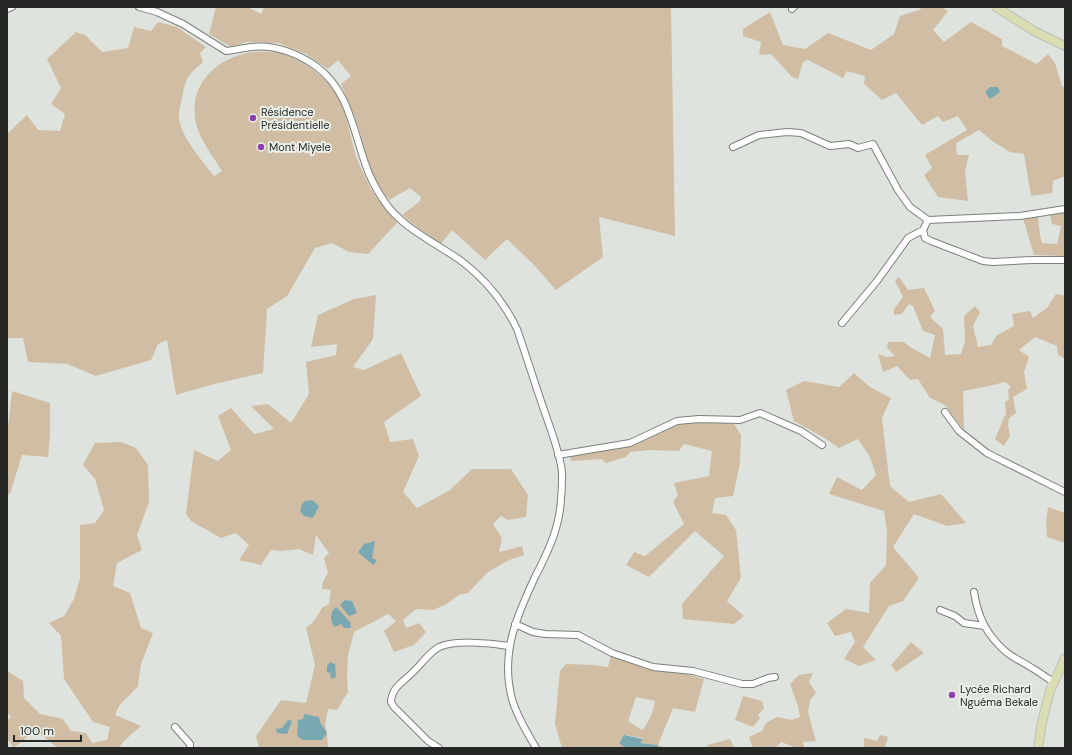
<svg xmlns="http://www.w3.org/2000/svg" width="1072" height="755" viewBox="0 0 1072 755" font-family="'DM Sans',sans-serif">
<rect width="100%" height="100%" fill="#dee4dd"/>
<path fill="#d0bda4" fill-rule="evenodd" d="M216,7h32l13,7 3,-7h407l4,229 -76,-19 4,40 -47,33 -22,-25 -27,-26 -22,21 -33,-30 -12,15 -38,-30 18,-14 1,-4 -11,-9 -21,12 -12,-16 -11,-27 -7,-28 -18,-45 10,-8 -13,-16 -10,9 -22,-15 -27,-11 -33,-1 -15,5 -22,-13z
M923,7h18l7,4 -15,19 11,12 27,-20 31,17v7l35,18 11,-10 7,9 7,23 3,2v88l-12,5 -1,12 -21,3 -7,-42 -14,-2 -18,-11 -13,-11 -23,13 1,12h12l-4,17 3,29 -30,-4 -14,-22 8,-7 -7,-13 42,-25 -9,-14 -15,6 -5,-6 -16,9 -26,-32 -14,7 -18,-16 1,-8 -18,-5 -4,7 -35,-18 -5,2 -5,17 -6,-2 -21,-23 -12,1 2,-13 -18,-6v-7l27,-17 13,33 22,4 23,-16 43,17 23,-16 6,-18 19,-6z
M158,22l19,5 29,20 -6,6 3,9c-16,14 -17,15 -21,36 -1,6 -4,13 -3,19 0,17 24,45 35,59l8,-5c-9,-15 -25,-35 -27,-53 -6,-45 39,-71 78,-66 16,2 32,11 44,21 5,4 11,9 15,15 15,20 17,45 24,68 4,11 10,23 15,33 7,12 18,22 26,34l-29,31 -19,-2 -17,-9 -17,5 -28,48 -20,13 -4,64 -49,11 -38,11 -9,-55 -9,4 -7,16 -55,16 -29,-12 -39,-2 -5,-24h-16v-204l20,-19 11,15 22,1 5,-17 -14,-10 10,-16 -14,-29 29,-27 9,3 17,17 26,-4 6,-21 17,4z
M1064,211l1,45 -31,-1 -11,-37 15,-2 2,20 2,7 15,1 4,-18 -9,-2 -2,-10z
M899,277l9,13 16,-2 11,23 -5,6 13,12 2,26 16,-1 4,-13 -1,-25 11,-10 5,6 -7,14 5,21 13,-2 5,-9 18,-10 -2,-12 18,-3 3,7 14,-10 9,-14 9,2v63l-7,-4 -1,-9 -22,-9 -16,13 10,7 -5,15 3,17 -14,8 3,16 -7,5 -1,8 2,10 -6,10 -9,-7 11,-26 -1,-11 4,-3 -1,-9 3,-3 -6,-5 -16,4 -26,5 1,39 -19,-25 -15,-7 -12,-19 -8,1 -13,-14 -14,6 -5,-18 9,3 8,-1 -8,-8 1,-6h16l6,5 20,11 5,-23 -12,-4 -10,-25 -4,-2 -7,10 -8,1v-6l9,-12 -8,-16z
M376,295l-3,44 -20,28 11,3 37,-17 20,43 -37,26 6,20 23,-3 6,17 -16,36 14,16 33,-18 22,-21h39l17,26 -2,22 -18,3 -7,-4 -8,8 9,14 -3,14 23,-6 2,9 -15,5 -21,12 -20,21 -9,2 -14,10 -12,5 -17,-1 -13,11 3,8 13,-5 7,9 -12,13 -20,7 -10,-21 12,-10 -8,-7 -34,18 -6,24 -1,20 1,16 -11,18 -9,-1 -3,15 2,9 1,15h-69l-3,-12 25,-36 25,3 9,-38 -9,-37 8,-7 8,-13 7,-4 2,-14 -9,-1 1,-8 5,-8 -4,-15 5,-5 -13,-18 -3,20 -14,-6 -17,2 -11,-1 -10,15 -22,-5 10,-15 -13,-12 -15,5 -30,-17 -5,-7 8,-64 24,11 13,-11 -13,-34 13,-8 23,26 20,-5 -23,-23 17,-2 23,19 18,-29 -3,-32 30,-7 1,-11 -26,3 7,-32 36,-16z
M854,373l16,14 21,11 -9,20 8,68 19,16 32,-8 25,29 -19,3 -33,-12 -21,33 26,31 -16,23 -14,5 -26,41 13,13 -17,6 -15,-7 11,-17 -4,-10 -16,4 -8,-13 19,-14 23,4 1,-30 16,-18 1,-34 -3,-20 -55,-17 8,-17 25,13 14,-15 -6,-18 -12,-18 -19,9 -13,-9 -32,-18 -8,-31 18,-9 35,6z
M12,391l38,12v32l-2,22 -26,-2 -12,39 -3,1v-58z
M700,421l33,1 8,13 -1,28 -7,33 -18,2 -3,15 14,2 10,15 5,48 -14,23 17,15 -10,8 -51,-5 -1,-15 42,-48 -29,-25 -46,46 -23,-12 8,-13 11,4 39,-32 -11,-22 5,-7 -4,-12 35,-7 3,-25 -28,-7 -5,7 -30,-1 -19,2 -4,5 -20,6 -4,-4 -31,2v-6l59,-10 47,-21z
M121,442l15,6 12,17 1,37 -12,33 5,15 -25,13 -4,23 17,7 11,35 12,5 -12,31 -3,22 -19,20 -4,9 26,11 -17,15 -5,7h-61l-23,-18 -21,18 -7,-9v-18l4,-4 -4,-5v-41l16,10 1,17 16,16 23,5 8,12 15,2 6,10 15,-3 3,-13 -17,-5 -29,-43 -3,-43 -12,-13 15,-7 10,-17 6,-21v-53l15,-2 9,-13 -9,-31 -12,-14 12,-22z
M1048,507l17,6v30l-18,-6 -1,-13z
M911,642l13,11 -28,19 -5,-7z
M611,656l72,17 21,6 -9,33 -22,-4 -15,37 6,3h-7l1,-3 -18,-2 3,-5 -19,-3 -5,8 6,5h-63l-7,-24 5,-53 6,-7 27,1 15,2zM636,697l19,4c-1,9 -6,22 -13,29l-14,-9z
M813,673l-4,9 7,11 -6,7 -2,12 8,29 -13,1 1,6h-7l-16,-6 -6,6h-22l-4,-11 13,-6 4,-8 11,-6 15,3 8,-3 -2,-11 -8,-22 9,-9z
M743,696l19,5 2,7 -6,7 2,3 -7,9 -18,-7z
M880,735l8,2 -3,11h-21v-10l13,3z
M730,739l4,9h-26l-1,-3z"/>
<path fill="#79a8b2" d="M990,87h8l2,5 -10,7 -5,-7z
M312,500l7,6 -6,12 -9,-2 -4,-5 2,-7 3,-3z
M375,541l-3,17 5,2 -4,5 -15,-13 6,-8z
M345,600l7,1 5,12 -8,3 -9,-11z
M336,607l14,15 1,6h-7l-3,-4 -6,3 -2,-2c-3,-7 -3,-12 3,-18z
M330,662l5,2 1,13 -5,2 -1,-6 -3,-1v-6z
M304,714l15,3 1,5 7,11 -5,7h-19l-6,-4 1,-16 5,-1z
M288,720l4,1 -5,13 -10,-1 -1,-4 6,-1z
M624,735l19,4 -3,4 18,2 -1,3h-32l-6,-5z"/>
<g fill="none" stroke-linecap="round" stroke-linejoin="round">
<defs>
<path id="minor" d="M139,7l18,5 26,12 43,27c9,-1 17,-3 26,-4 23,-3 47,7 65,20 31,23 36,62 48,96 4,13 11,26 19,38 18,27 50,41 76,59 24,18 44,42 57,69 9,26 17,52 26,78 6,18 18,48 19,66 0,8 0,17 -1,25 -1,28 -12,52 -25,77 -19,40 -36,78 -24,124 5,18 15,33 24,49
M7,9l5,-2
M792,9l2,-2
M733,147l26,-12 28,-3 14,1 29,13 19,-2 9,4 15,-4 25,46 12,17 18,13 92,-4 45,-7
M928,220l-5,10 2,8 6,3 52,20 10,1 39,-2h33
M842,323l35,-42 31,-43 15,-8
M945,412l14,19 28,22 78,39
M558,455l72,-12 47,-22 22,-2 41,1 20,-7 41,18 21,14
M974,592c4,25 12,42 31,59 8,7 18,11 27,17 7,4 14,9 21,14
M940,610l15,6 9,7 20,3
M515,624l18,8 12,2 33,1 34,18 41,14 40,4 49,13h11l15,-6 7,-1
M175,727l15,17v4
M439,748l-11,-7 -34,-34 -3,-5c1,-15 11,-19 21,-29 8,-7 15,-18 24,-24 14,-10 56,-6 73,-3"/>
<path id="major" d="M996,7l38,24 31,15
M1038,748l4,-26 8,-31 15,-33"/>
</defs>
<use href="#minor" stroke="#7a807a" stroke-width="8"/>
<use href="#major" stroke="#bebebe" stroke-width="10"/>
<use href="#minor" stroke="#fff" stroke-width="6"/>
<use href="#major" stroke="#dadcb1" stroke-width="8"/>
</g>
<g fill="#903faf" stroke="#ebf1ea" stroke-width="1.5">
<circle cx="253" cy="118" r="4"/>
<circle cx="261" cy="147" r="4"/>
<circle cx="952" cy="695" r="4"/>
</g>
<g text-anchor="middle" dominant-baseline="central" stroke-width="4" stroke-linejoin="round" paint-order="stroke">
<g font-size="11" fill="#262826" stroke="#ebf1ea" text-anchor="start">
<text x="261" y="112">Résidence<tspan x="261" dy="13">Présidentielle</tspan></text>
<text x="269" y="147">Mont Miyele</text>
<text x="960" y="689">Lycée Richard<tspan x="960" dy="13">Nguéma Bekale</tspan></text>
</g>
</g>
<rect width="1072" height="755" fill="none" stroke="#262826" stroke-width="16"/>
<path d="M14 735v6h67v-6" fill="none" stroke="#262826" stroke-width="2"/>
<text x="20" y="735" font-size="12" fill="#262826" stroke="#ebf1ea" stroke-width="3" paint-order="stroke">100 m</text>
</svg>
